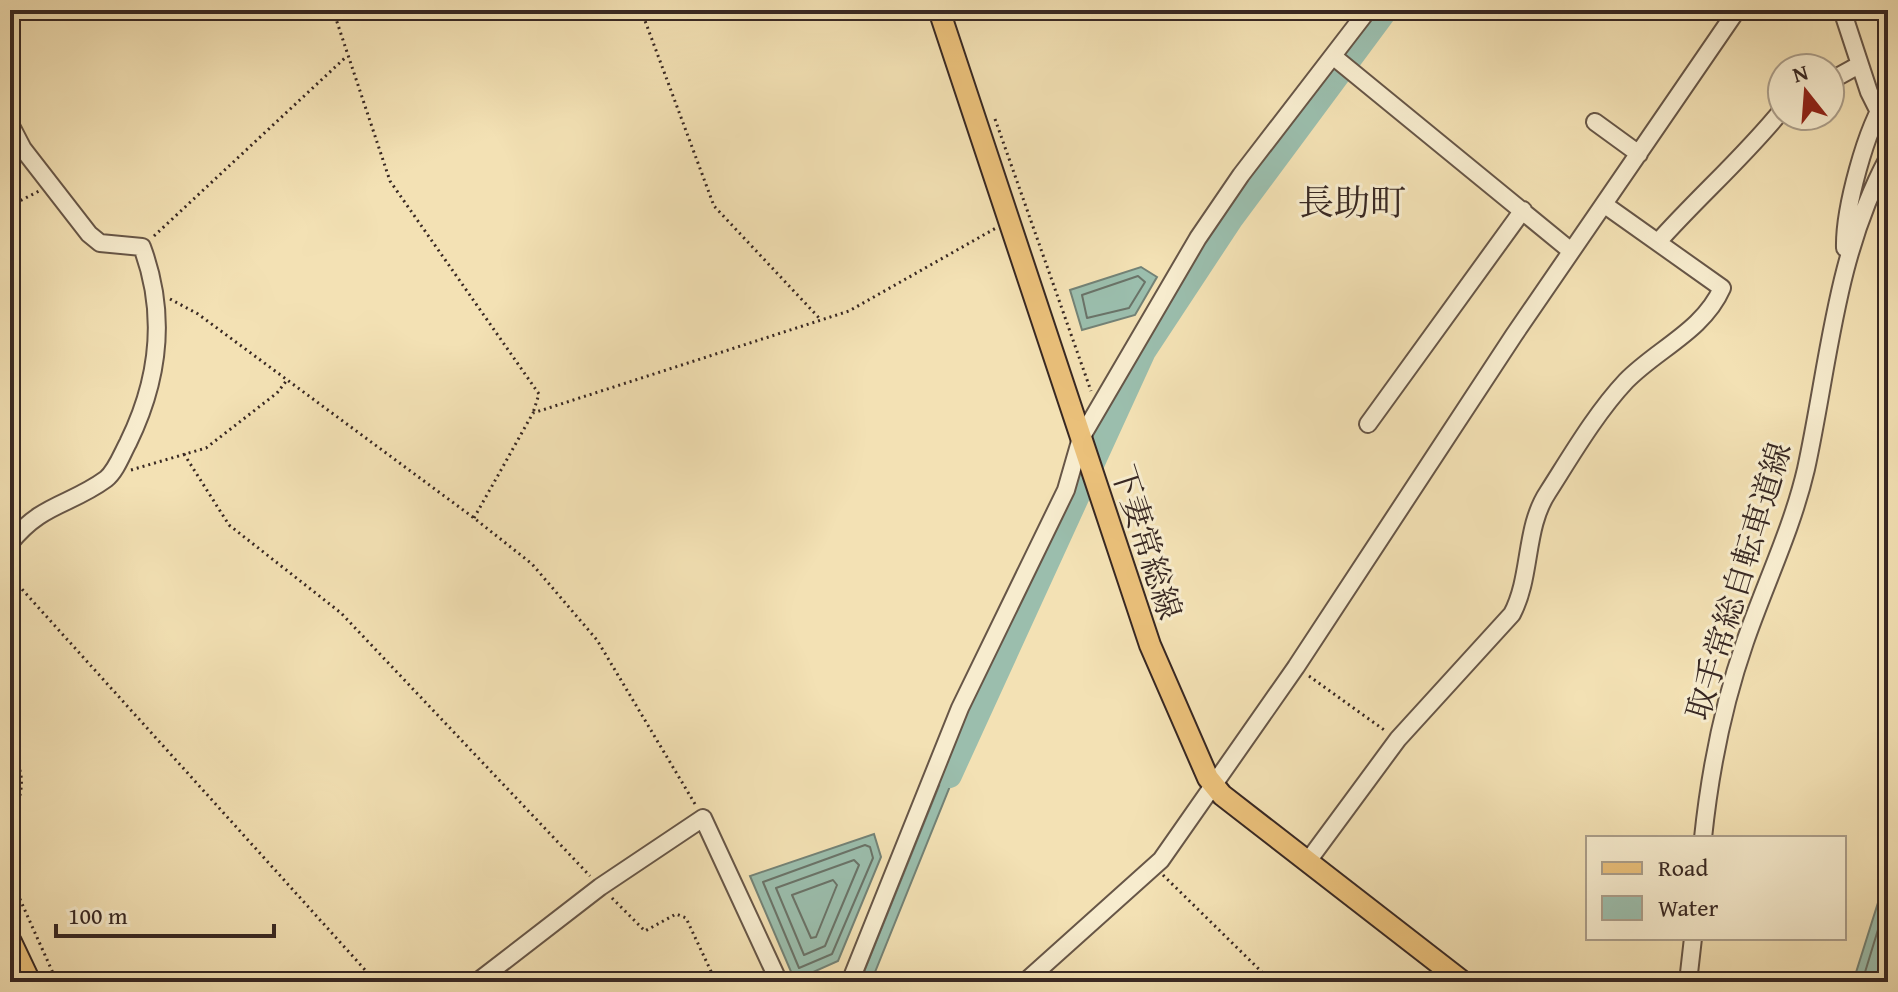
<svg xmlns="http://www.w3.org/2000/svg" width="1898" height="992" viewBox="0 0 1898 992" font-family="'Gentium Book Plus','Noto Serif JP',serif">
<rect width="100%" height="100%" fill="#f3e1b4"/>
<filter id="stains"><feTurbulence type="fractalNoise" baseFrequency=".0025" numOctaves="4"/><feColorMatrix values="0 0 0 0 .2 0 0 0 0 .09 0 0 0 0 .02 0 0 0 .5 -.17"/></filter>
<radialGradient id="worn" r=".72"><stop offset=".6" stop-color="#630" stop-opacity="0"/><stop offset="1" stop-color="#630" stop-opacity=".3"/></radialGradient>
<path fill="#9bbead" stroke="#738276" stroke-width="2" d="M1141,267l16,10 -22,38 -53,15 -12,-40z
M957,741l10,3 -96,238h-11z
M874,834l7,23 -43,104 -38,17 -8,-4 -42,-98z
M1888,871v111h-35z"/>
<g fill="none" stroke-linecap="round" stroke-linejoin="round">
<path stroke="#6a7368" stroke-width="2" d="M1138,276l7,6 -16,26 -42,10 -5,-23z
M865,845l5,2 3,11 -41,96 -33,14 -36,-86z
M854,860l5,5 -34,81 -21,9 -28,-67z
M833,880l4,5 -21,52 -5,1 -19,-43z
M1862,982l26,-85"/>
<path stroke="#9bbead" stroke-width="26" d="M949,775l194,-424 87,-132 155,-209"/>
<defs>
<path id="minor" d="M1842,10l27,82 9,18
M1334,57l237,194
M1830,81l29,-16
M1595,122l44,32
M10,124l13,25 66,85 11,9 42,4c25,67 17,133 -14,196 -6,11 -12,28 -22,36 -37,27 -64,24 -96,64
M1658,242c40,-45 86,-85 124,-132
M1845,248c-1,-38 21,-121 43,-152
M1368,424l155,-214
M1703,838c7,-67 20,-133 42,-196 20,-58 47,-113 61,-173 23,-105 29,-213 82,-311
M1308,861l90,-122 114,-125c20,-38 12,-86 36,-122 23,-36 48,-79 78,-111 31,-32 77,-50 96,-93l-117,-83
M477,982l123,-95 103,-69 76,164
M850,982l110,-274 106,-218 15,-52 117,-200 43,-63 127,-165
M1025,982l136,-122 135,-193 218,-332 223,-325
M1688,982l5,-44"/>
<path id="major" d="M939,10l211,635 58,133 14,17 241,187"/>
<path id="highway" d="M10,942l19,40"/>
</defs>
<use href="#minor" stroke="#675647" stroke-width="20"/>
<use href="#major" stroke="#382823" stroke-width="24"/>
<use href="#highway" stroke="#382823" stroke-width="26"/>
<path stroke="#382823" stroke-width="3" stroke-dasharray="2 4" stroke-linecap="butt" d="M333,10l57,171 149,213 -6,19
M641,10l73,196 107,114
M995,119l96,272
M10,206l29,-15
M154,236l193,-180
M170,299l28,15 276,204 58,46 65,76 98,164
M184,454l45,71 112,88 249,263
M131,470l75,-22 71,-55 10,-13
M474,518l59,-105 316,-102 147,-83
M10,576l366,406
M1309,676l78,56
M10,748c19,32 11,45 0,79
M1163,875l109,107
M10,877l47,105
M612,898l33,33 31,-17 10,4 30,64"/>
<use href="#minor" stroke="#f7ecce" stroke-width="16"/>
<use href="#major" stroke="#eac07a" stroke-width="20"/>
<use href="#highway" stroke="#eac07a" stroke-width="22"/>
</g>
<g text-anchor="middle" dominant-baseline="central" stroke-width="6" stroke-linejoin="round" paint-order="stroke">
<g font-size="32" fill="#382823" stroke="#f7ecce">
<text transform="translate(1147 542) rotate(72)">下妻常総線</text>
<text transform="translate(1738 581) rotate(-73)">取手常総自転車道線</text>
</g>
<g font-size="36" fill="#382823" stroke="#f7ecce">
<text x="1352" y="201">長助町</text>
</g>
</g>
<rect width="1898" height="992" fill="none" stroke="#f3e1b4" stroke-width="40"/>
<rect x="12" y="12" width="1874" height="968" fill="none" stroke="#382823" stroke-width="4"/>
<rect x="20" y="20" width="1858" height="952" fill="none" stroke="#382823" stroke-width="2"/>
<rect x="1586" y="836" width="260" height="104" fill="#f7ecce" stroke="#ab9e8a" stroke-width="2"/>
<rect x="1602" y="862" width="40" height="12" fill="#eac07a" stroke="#ab9e8a" stroke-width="2"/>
<text x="1658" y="876" font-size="24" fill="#382823">Road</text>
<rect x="1602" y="896" width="40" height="24" fill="#9bbead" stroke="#ab9e8a" stroke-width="2"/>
<text x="1658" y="916" font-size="24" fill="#382823">Water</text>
<g transform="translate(1806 92) rotate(343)"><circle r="38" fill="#f7ecce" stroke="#ab9e8a" stroke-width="2"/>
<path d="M0-6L14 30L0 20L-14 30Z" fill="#8f2418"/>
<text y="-12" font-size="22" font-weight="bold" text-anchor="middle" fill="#382823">N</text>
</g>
<path d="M56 924v12h218v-12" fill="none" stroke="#382823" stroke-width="4"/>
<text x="68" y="924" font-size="24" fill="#382823" stroke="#f7ecce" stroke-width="6" paint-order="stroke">100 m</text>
<rect width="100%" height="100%" filter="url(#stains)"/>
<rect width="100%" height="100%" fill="url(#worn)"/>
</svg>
